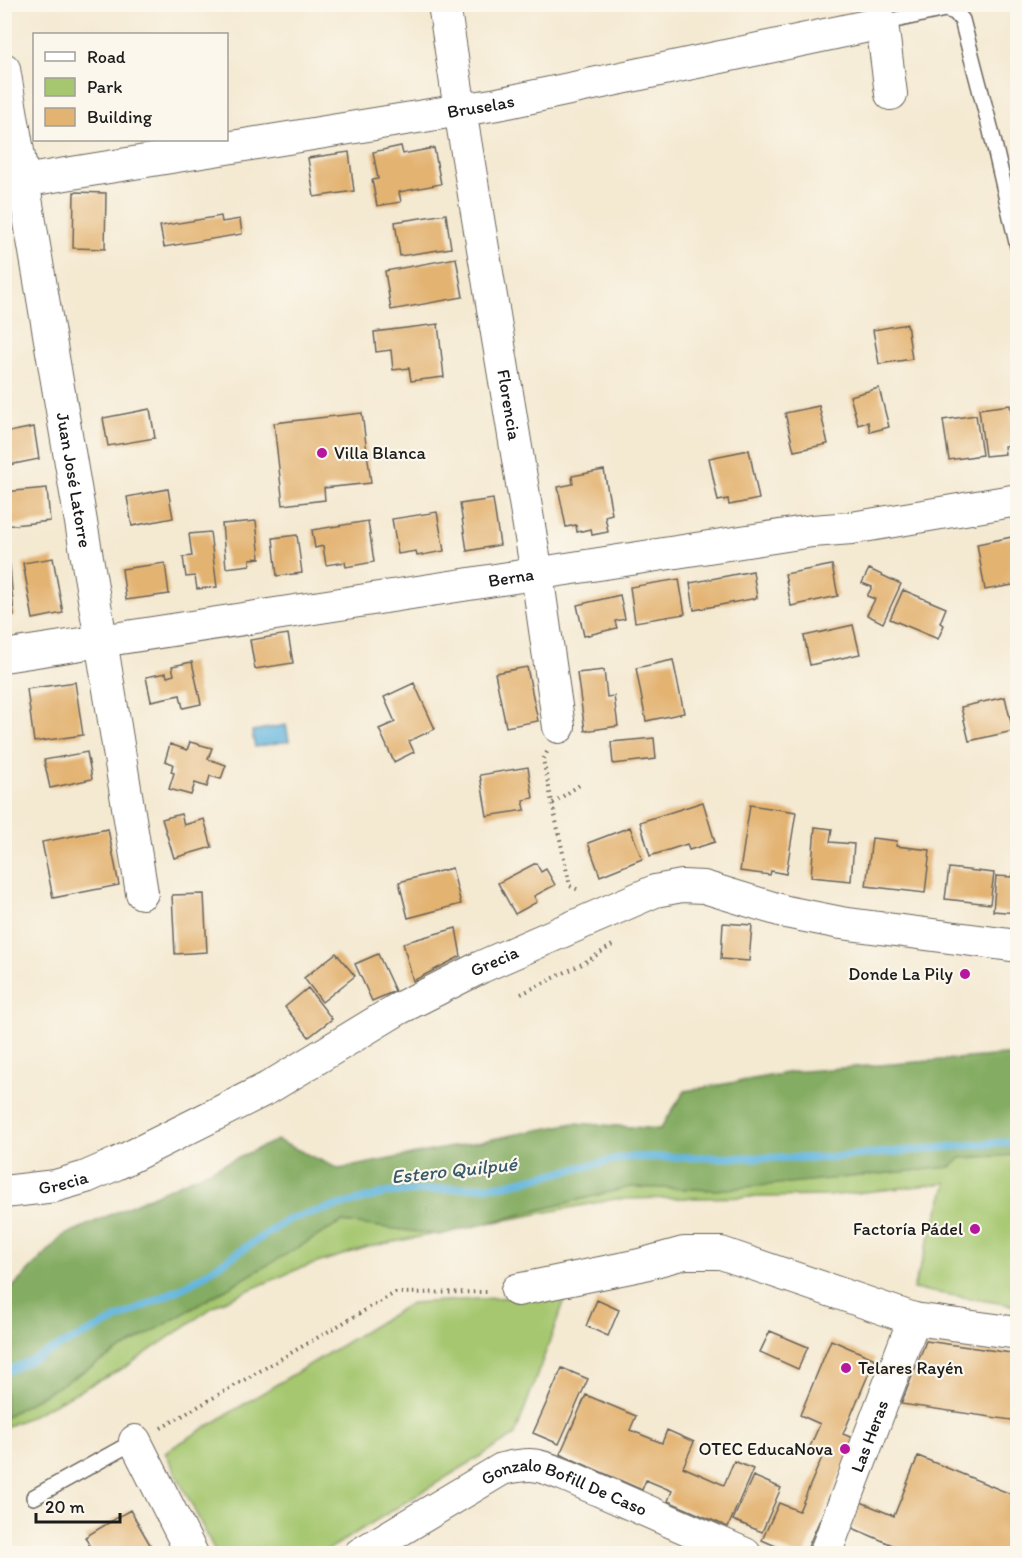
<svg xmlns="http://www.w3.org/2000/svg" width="1022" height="1558" viewBox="0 0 1022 1558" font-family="Itim,sans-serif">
<rect width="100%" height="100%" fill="#fbf7ec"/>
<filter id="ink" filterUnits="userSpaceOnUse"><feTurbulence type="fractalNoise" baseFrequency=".0167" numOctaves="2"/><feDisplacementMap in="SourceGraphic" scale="12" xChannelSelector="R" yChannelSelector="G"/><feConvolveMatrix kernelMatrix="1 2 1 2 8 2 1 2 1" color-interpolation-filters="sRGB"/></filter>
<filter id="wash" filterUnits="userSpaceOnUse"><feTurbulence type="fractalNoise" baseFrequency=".008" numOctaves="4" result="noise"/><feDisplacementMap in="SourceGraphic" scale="24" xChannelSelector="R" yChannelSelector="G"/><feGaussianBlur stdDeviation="1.35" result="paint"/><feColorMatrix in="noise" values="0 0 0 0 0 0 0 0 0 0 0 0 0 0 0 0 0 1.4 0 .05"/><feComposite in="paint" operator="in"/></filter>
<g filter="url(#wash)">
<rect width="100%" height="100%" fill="#f4e9d1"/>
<path fill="#a6c770" stroke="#617246" stroke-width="1.5" d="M1017,1105v201l-104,-17 34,-106 -119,13 -213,3 -247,48 -70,22 -79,34 -92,63 -98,51 -24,10v-94l240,-119 478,-87z
M567,1294l-52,141 -192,118h-107l-51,-101 246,-149z"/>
<path fill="#84ac62" stroke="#50643f" stroke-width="1.5" d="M1017,1054v101l-56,3 -10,9 -235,23 -86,-3 -190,48 -98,-13 -337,195v-122l58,-59 214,-96 62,29 235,-46 86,6 25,-38 107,-19z"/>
<path fill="#62b5de" stroke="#3f687d" stroke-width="1.5" d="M286,725l3,16 -34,6 -3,-16z"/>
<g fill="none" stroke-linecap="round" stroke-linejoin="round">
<path stroke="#62b5de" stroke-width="8" d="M4,1373l186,-89 99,-65 97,-26 118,-8 123,-28 197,1 194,-17"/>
</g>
<g id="blocks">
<path fill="#e3b372" d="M401,146l2,8 31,-6 7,36 -42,8 2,10 -24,4 -5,-26 6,-1 -5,-27z
M349,152l5,39 -40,6 -6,-39z
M74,192l32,1 -1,56 -32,-1z
M446,214l5,34 -51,8 -5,-34z
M221,216l1,6 18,-3 2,15 -78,13 -4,-21z
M456,258l7,39 -72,13 -6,-39z
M438,324l6,53 -33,4 -2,-13 -16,2 -2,-20 -15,2 -2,-20z
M907,324l5,35 -33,5 -6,-34z
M879,388l10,39 -19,5 -2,-10 -10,3 -8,-29z
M1010,405l5,39 -11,2 1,8 -20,2 -6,-47z
M819,406l9,38 -34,7 -9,-38z
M150,409l5,29 -47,8 -5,-28z
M362,413l9,70 -47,5 1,12 -42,5 -9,-82z
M976,415l6,40 -33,5 -6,-40z
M34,427l5,32 -35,7v-33z
M749,450l10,49 -30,6 -1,-6 -10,2 -9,-43z
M604,470l8,44 -7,2 3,16 -16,3 -1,-6 -14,3 -1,-7 -10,2 -8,-40 15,-3 -1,-8z
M47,488l3,33 -45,5 -1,-34z
M168,489l5,29 -41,8 -5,-29z
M493,499l7,46 -33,6 -7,-47z
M437,512l7,39 -27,5 -1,-5 -18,3 -6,-35z
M256,521l4,37 -10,1v6l-24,3 -4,-44z
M368,521l6,41 -28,5 -1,-5 -19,3 -3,-19 -8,2 -3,-18z
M210,532l7,55 -20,2 -2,-13 -9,1 -3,-20 9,-1 -3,-22z
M297,535l5,38 -25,3 -4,-38z
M1012,537l2,12h4v35l-33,6 -8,-46z
M53,558l10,55 -30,6 -10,-56z
M165,563l4,31 -43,6 -4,-31z
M4,565h6l4,51 -10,1z
M832,565l6,31 -47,10 -6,-32z
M869,569l32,15 -18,39 -16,-8 8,-16 -8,-3 5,-9 -10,-4z
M753,571l4,27 -63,12 -4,-27z
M679,579l6,35 -50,8 -5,-35z
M903,590l43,18 -6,15 4,2 -6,14 -48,-20z
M620,595l5,24 -10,2 2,7 -33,8 -7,-31z
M853,625l7,29 -50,11 -6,-29z
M288,634l5,29 -38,6 -5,-29z
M673,660l11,53 -38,8 -10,-53z
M192,662l9,42 -18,4 -3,-13 -29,6 -5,-24 20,-4 1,4 7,-2 -2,-9z
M527,667l11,54 -32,6 -11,-54z
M604,670l3,27 7,-1 4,30 -33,5 -8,-58z
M75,682l8,53 -49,7 -7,-53z
M414,683l21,46 -26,12 5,11 -20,10 -15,-33 16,-7 -11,-25z
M1005,697l8,34 -44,10 -8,-34z
M654,738l2,21 -43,5 -2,-22z
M190,742l22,6 -4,11 18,6 -5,14 -11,-3 -3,11 -12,-4 -4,12 -22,-6 5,-16 -3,-1 2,-8 -8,-3 5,-17 17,6z
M87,752l5,27 -42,9 -6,-28z
M528,767l5,31 -10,2 2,10 -38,6 -7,-41z
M703,802l12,40 -26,8 -2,-6 -37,12 -10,-34z
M750,805l46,7 -10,62 -15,-3 -1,4 -30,-4z
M181,814l3,11 20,-6 8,28 -38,11 -12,-39z
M630,827l12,32 -42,17 -12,-33z
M815,827l17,2 -2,13 24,2 -3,37 -40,-4z
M108,829l11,56 -66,13 -11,-56z
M872,838l25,3 -1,5 34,4 -5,43 -59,-7z
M536,863l5,9 5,-3 9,16 -21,11 3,6 -22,12 -17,-31z
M452,868l9,36 -53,14 -9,-36z
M949,868l45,5 -4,31 -45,-5z
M1013,873h5v40l-25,-2 3,-35 17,1z
M204,894l3,58 -32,2 -3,-59z
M723,923l29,2 -3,36 -28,-2z
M456,928l5,28 -48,25 -10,-38z
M336,953l19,23 -33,26 -18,-24z
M378,954l17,37 -23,10 -17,-37z
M308,988l24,31 -23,18 -24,-30z
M597,1300l22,10 -11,26 -22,-10z
M770,1331l38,16 -10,22 -38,-17z
M831,1340l44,19 -32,75 12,5 -50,115h-11l-32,-14 17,-37 20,8 24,-56 -14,-6 11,-25 -20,-9z
M926,1341l92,13v67l-117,-17z
M562,1368l26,11 -29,65 -26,-11z
M586,1395l50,21 -6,14 32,13 5,-13 27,12 -11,25 41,18 10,-24 19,8 -25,58 -60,-26 4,-10 -26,-11 -4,10 -82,-36z
M918,1456l100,41v57h-104l-64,-27 11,-25 33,14z
M753,1476l28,12 -19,44 -29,-12z
M130,1510l21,36 -13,8h-44l-9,-17z"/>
</g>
</g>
<g filter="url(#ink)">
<use href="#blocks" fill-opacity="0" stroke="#68645b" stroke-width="1.5"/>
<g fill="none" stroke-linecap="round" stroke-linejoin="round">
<defs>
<path id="service" d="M882,23l63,-14 10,3 7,8 29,111 27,116
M34,1497l101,-56"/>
<g id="minor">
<path id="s1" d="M444,4l16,106 77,464 22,153"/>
<path id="s2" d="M4,69l97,571 41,253"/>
<path id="s3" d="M4,184l494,-80 384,-81 9,71"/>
<path id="s4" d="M4,656l808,-125 40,-3 166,-28"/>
<path id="s5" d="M4,1192l51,-6 31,-9 30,-13 152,-76 130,-79 83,-42 174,-76 27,-5 22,1 82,25 55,11 177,23"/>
<path d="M517,1290l123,-25 44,-12h37l193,66 104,14"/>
<path d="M135,1441l57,113"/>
<path id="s6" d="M360,1554l142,-85c31,-7 35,-5 65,7l178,78"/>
<path id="s7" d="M825,1554l89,-235"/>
</g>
</defs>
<use href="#service" stroke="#68645b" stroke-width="18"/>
<use href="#minor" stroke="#68645b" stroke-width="34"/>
<path stroke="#68645b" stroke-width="4" stroke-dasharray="1.5 4.5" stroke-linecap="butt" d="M547,752l-4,8 27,126 11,5
M553,803l28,-19
M521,994l63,-31 30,-19
M161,1428l234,-135 95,-1"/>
<use href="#service" stroke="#fff" stroke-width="15"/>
<use href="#minor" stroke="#fff" stroke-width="32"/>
</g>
</g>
<g fill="#b5179e" stroke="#fbf7ec" stroke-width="2">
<circle cx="322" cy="453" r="6"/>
<circle cx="965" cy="974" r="6"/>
<circle cx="975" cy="1229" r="6"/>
<circle cx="846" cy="1368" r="6"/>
<circle cx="845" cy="1449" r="6"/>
</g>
<g text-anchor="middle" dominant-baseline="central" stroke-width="4.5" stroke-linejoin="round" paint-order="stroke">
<g font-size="18" fill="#1c1c1c" stroke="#fbf7ec">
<text stroke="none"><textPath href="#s3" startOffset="483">Bruselas</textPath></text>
<text stroke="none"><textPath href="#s1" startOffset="406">Florencia</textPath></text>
<text stroke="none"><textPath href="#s2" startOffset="417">Juan José Latorre</textPath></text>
<text stroke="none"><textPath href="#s4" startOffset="513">Berna</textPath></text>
<text stroke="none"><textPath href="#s5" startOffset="546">Grecia</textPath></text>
<text stroke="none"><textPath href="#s5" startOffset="60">Grecia</textPath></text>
<text stroke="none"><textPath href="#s7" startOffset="126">Las Heras</textPath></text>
<text stroke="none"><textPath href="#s6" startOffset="231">Gonzalo Bofill De Caso</textPath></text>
</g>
<g font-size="18" fill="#1c1c1c" stroke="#fbf7ec" text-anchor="end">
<text x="334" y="453" text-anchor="start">Villa Blanca</text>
<text x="953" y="974">Donde La Pily</text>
<text x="963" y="1229">Factoría Pádel</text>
<text x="858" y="1368" text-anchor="start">Telares Rayén</text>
<text x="833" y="1449">OTEC EducaNova</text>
</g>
<g font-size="20" font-style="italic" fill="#38596a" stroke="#fbf7ec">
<text transform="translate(454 1170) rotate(-6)">Estero Quilpué</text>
</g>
</g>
<rect width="1022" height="1558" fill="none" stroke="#fbf7ec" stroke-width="24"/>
<rect x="33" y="33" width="195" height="108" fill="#fbf7ec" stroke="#a29f99" stroke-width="1.5"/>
<rect x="45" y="52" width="30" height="9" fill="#ffffff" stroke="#a29f99" stroke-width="1.5"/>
<text x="87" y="63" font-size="18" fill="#1c1c1c">Road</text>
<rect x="45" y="78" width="30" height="18" fill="#a6c770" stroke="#a29f99" stroke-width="1.5"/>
<text x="87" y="93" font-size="18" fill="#1c1c1c">Park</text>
<rect x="45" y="108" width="30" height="18" fill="#e3b372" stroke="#a29f99" stroke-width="1.5"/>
<text x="87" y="123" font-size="18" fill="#1c1c1c">Building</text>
<path d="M36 1513v9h84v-9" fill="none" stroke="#1c1c1c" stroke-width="3"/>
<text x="45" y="1513" font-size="18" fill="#1c1c1c" stroke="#fbf7ec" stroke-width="4.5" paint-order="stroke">20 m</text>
</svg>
